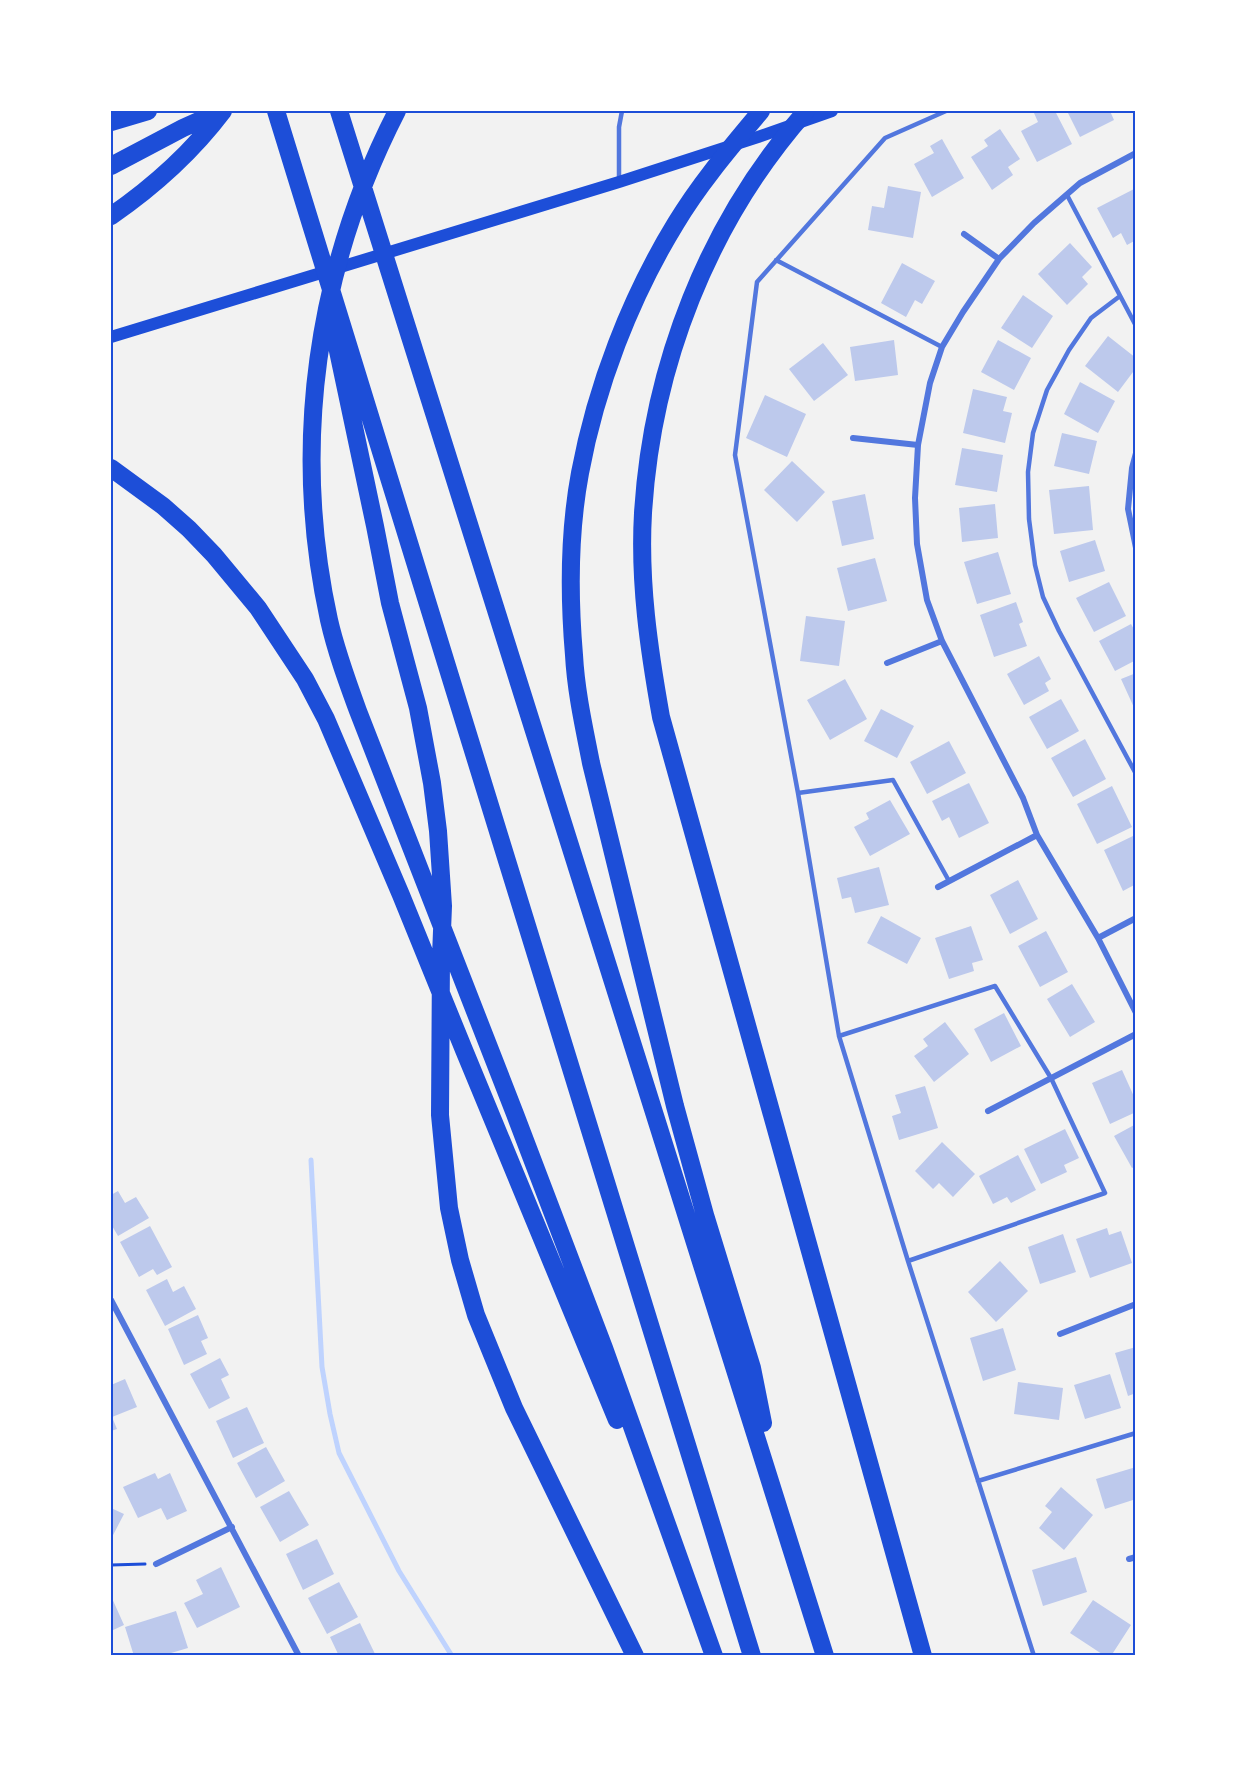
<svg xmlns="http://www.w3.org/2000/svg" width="1247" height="1767" viewBox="0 0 1247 1767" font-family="Cabin,sans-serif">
<rect width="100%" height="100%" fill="#f2f2f2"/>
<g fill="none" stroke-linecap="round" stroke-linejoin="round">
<path stroke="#bfd3fe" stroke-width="5" d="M311,1160l11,207 8,47 9,39 60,118 53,85"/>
</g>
<path fill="#bdc9ec" d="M1038,111h17l17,33 -35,18 -16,-31 17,-9 -4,-9z
M1067,111h43l4,9 -34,17z
M1000,129l20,30 -12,8 5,8 -21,15 -21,-33 17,-11 -4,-6z
M942,139l22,39 -32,19 -18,-33 20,-11 -4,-7z
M888,186l33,6 -8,46 -45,-8 4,-24 12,2z
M1136,188v52l-9,5 -6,-12 -8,5 -16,-30z
M1070,243l22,24 -10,10 6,7 -21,21 -29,-31z
M902,263l33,18 -13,23 -7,-4 -9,17 -25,-14z
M1023,295l30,21 -21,32 -31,-20z
M1108,336l28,22v10l-18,24 -33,-26z
M894,340l4,35 -43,6 -5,-34z
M998,340l33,18 -17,32 -33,-18z
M823,343l25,32 -34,26 -25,-32z
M1080,382l35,19 -17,32 -34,-19z
M973,389l34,8 -4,14 9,2 -7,30 -42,-10z
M765,395l41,19 -19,43 -41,-19z
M1062,433l35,8 -8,33 -35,-8z
M962,448l41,7 -6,37 -42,-7z
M792,461l33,31 -28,30 -33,-32z
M1089,486l4,44 -39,4 -5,-44z
M865,494l9,45 -32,7 -10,-45z
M995,504l3,34 -36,4 -3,-34z
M1095,540l10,31 -36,11 -9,-31z
M998,552l13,42 -34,10 -13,-42z
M875,558l12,43 -39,10 -11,-43z
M1109,582l17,34 -32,16 -18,-34z
M1016,602l7,20 -4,2 8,22 -33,11 -14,-42z
M806,616l39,5 -6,45 -39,-5z
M1131,624l5,9v16l-2,1 2,10 -21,11 -16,-30z
M1039,656l12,23 -6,4 4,8 -25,14 -17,-31z
M1136,673v39l-15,-33z
M845,679l22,40 -37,21 -23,-40z
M1061,699l18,32 -32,18 -18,-32z
M881,709l33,17 -17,32 -33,-17z
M1085,739l21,40 -33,18 -22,-39z
M949,741l17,32 -39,21 -17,-32z
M969,783l20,40 -30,15 -10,-21 -7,4 -10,-20z
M1112,786l20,41 -35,17 -20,-40z
M890,800l20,34 -40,22 -16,-29 15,-8 -3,-6z
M1133,836l3,6v42l-13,7 -19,-41z
M879,867l10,38 -34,8 -4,-16 -9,2 -5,-21z
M1018,880l20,39 -28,15 -20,-39z
M881,916l40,22 -14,26 -40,-21z
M971,926l12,34 -11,3 2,8 -25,8 -14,-41z
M1046,931l22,41 -28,15 -22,-41z
M1072,984l23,38 -25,15 -23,-38z
M1004,1013l17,33 -30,16 -17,-33z
M945,1022l24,32 -35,28 -20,-26 14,-10 -5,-7z
M1122,1070l14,31v11l-26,12 -18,-41z
M925,1086l13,42 -39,12 -7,-24 9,-3 -6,-18z
M1136,1124v42l-4,2 -18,-32z
M1065,1129l14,29 -15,7 3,7 -26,12 -17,-35z
M942,1142l33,32 -22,23 -14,-14 -6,6 -18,-18z
M1018,1155l18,35 -25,13 -4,-6 -14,7 -14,-28z
M118,1191l7,12 11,-6 13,21 -31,18 -7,-12v-29z
M150,1226l22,41 -15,8 -4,-6 -14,8 -19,-35z
M1107,1228l2,7 12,-4 11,32 -42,15 -14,-39z
M1063,1234l13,38 -36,12 -12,-37z
M1000,1261l28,30 -32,31 -28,-30z
M167,1279l6,13 11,-6 12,23 -31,17 -19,-36z
M198,1315l10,23 -7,3 6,13 -23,11 -16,-36z
M1003,1328l13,42 -33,11 -13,-43z
M1136,1347v46l-8,3 -13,-43z
M220,1358l9,17 -8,4 9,19 -21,11 -19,-35z
M1110,1374l11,34 -36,11 -11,-34z
M125,1379l12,28 -25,10 5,12 -6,2v-46z
M1018,1382l45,6 -4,32 -45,-6z
M247,1407l17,36 -31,15 -17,-37z
M266,1447l19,34 -29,17 -19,-35z
M1136,1467v32l-31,10 -9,-30z
M155,1473l3,6 12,-6 17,38 -20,9 -6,-12 -23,10 -15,-31z
M1061,1487l32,28 -29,35 -25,-22 13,-16 -7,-6z
M289,1491l20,34 -29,17 -20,-35z
M111,1508l13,6 -13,25z
M317,1539l17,35 -31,16 -17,-36z
M1076,1557l11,35 -44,14 -11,-36z
M221,1567l19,40 -43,21 -13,-25 19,-9 -7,-14z
M339,1582l19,35 -31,17 -19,-36z
M111,1596l13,29 -13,6z
M1093,1600l38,25 -20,31h-6l-35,-23z
M176,1611l12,37 -27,8h-27l-9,-29z
M360,1623l16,33h-37l-9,-19z"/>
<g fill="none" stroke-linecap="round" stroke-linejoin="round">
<path stroke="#1d4ed8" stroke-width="3" d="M111,1565l34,-1"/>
<path stroke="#5277de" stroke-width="4.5" d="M946,111l-61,27 -128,144 -22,173 63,338 41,243 69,225 126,395
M619,179v-52l3,-16
M1067,195l69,131
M776,260l166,87
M1120,296l-29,22 -22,32 -22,40 -14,43 -5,39 1,47 6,46 8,32 16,34 77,143
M798,793l95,-13 56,101
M839,1036l156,-50 56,92 54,115 -197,68
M978,1481l158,-48"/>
<path stroke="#5277de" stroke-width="6" d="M1136,153l-56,30 -46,40 -35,36 -36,53 -21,35 -12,36 -12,62 -3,53 2,46 10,56 15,41 81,157 14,37 61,103 38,75
M964,234l35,25
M853,438l65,7
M1136,453l-4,15 -4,41 8,39
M887,663l55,-22
M938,887l99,-52
M1098,938l38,-20
M988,1111l148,-77
M111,1300l188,356
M1060,1334l76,-30
M1129,1559l7,-2
M156,1564l76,-37"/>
<path stroke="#1d4ed8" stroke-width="12" d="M111,337l508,-155 139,-45 74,-26"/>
<path stroke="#1d4ed8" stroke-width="18" d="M276,111l476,1545
M339,111l486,1545
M397,111c-81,158 -106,335 -68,509 7,31 18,61 29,91l157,403 89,234 110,308
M761,111c-30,36 -61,72 -85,112 -46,75 -80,164 -96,250 -11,59 -11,123 -6,182 2,37 10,72 17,108l84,343 30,109 47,153 11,55
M806,111c-98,111 -154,255 -163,402 -4,69 6,137 18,204l262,939
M111,122l37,-11
M111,166l72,-38 38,-17
M111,216c42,-29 81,-64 112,-105
M331,318l44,208 15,77 28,105 14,75 6,48 5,75 -2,50 -1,159 9,93 11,52 16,55 38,93 121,248
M111,468l52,38 26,23 25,26 44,53 47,71 21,40 75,176 63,155 153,370"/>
</g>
<rect width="1247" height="1767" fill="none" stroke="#ffffff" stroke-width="225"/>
<rect x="112" y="112" width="1022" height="1542" fill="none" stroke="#1d4ed8" stroke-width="2"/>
</svg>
